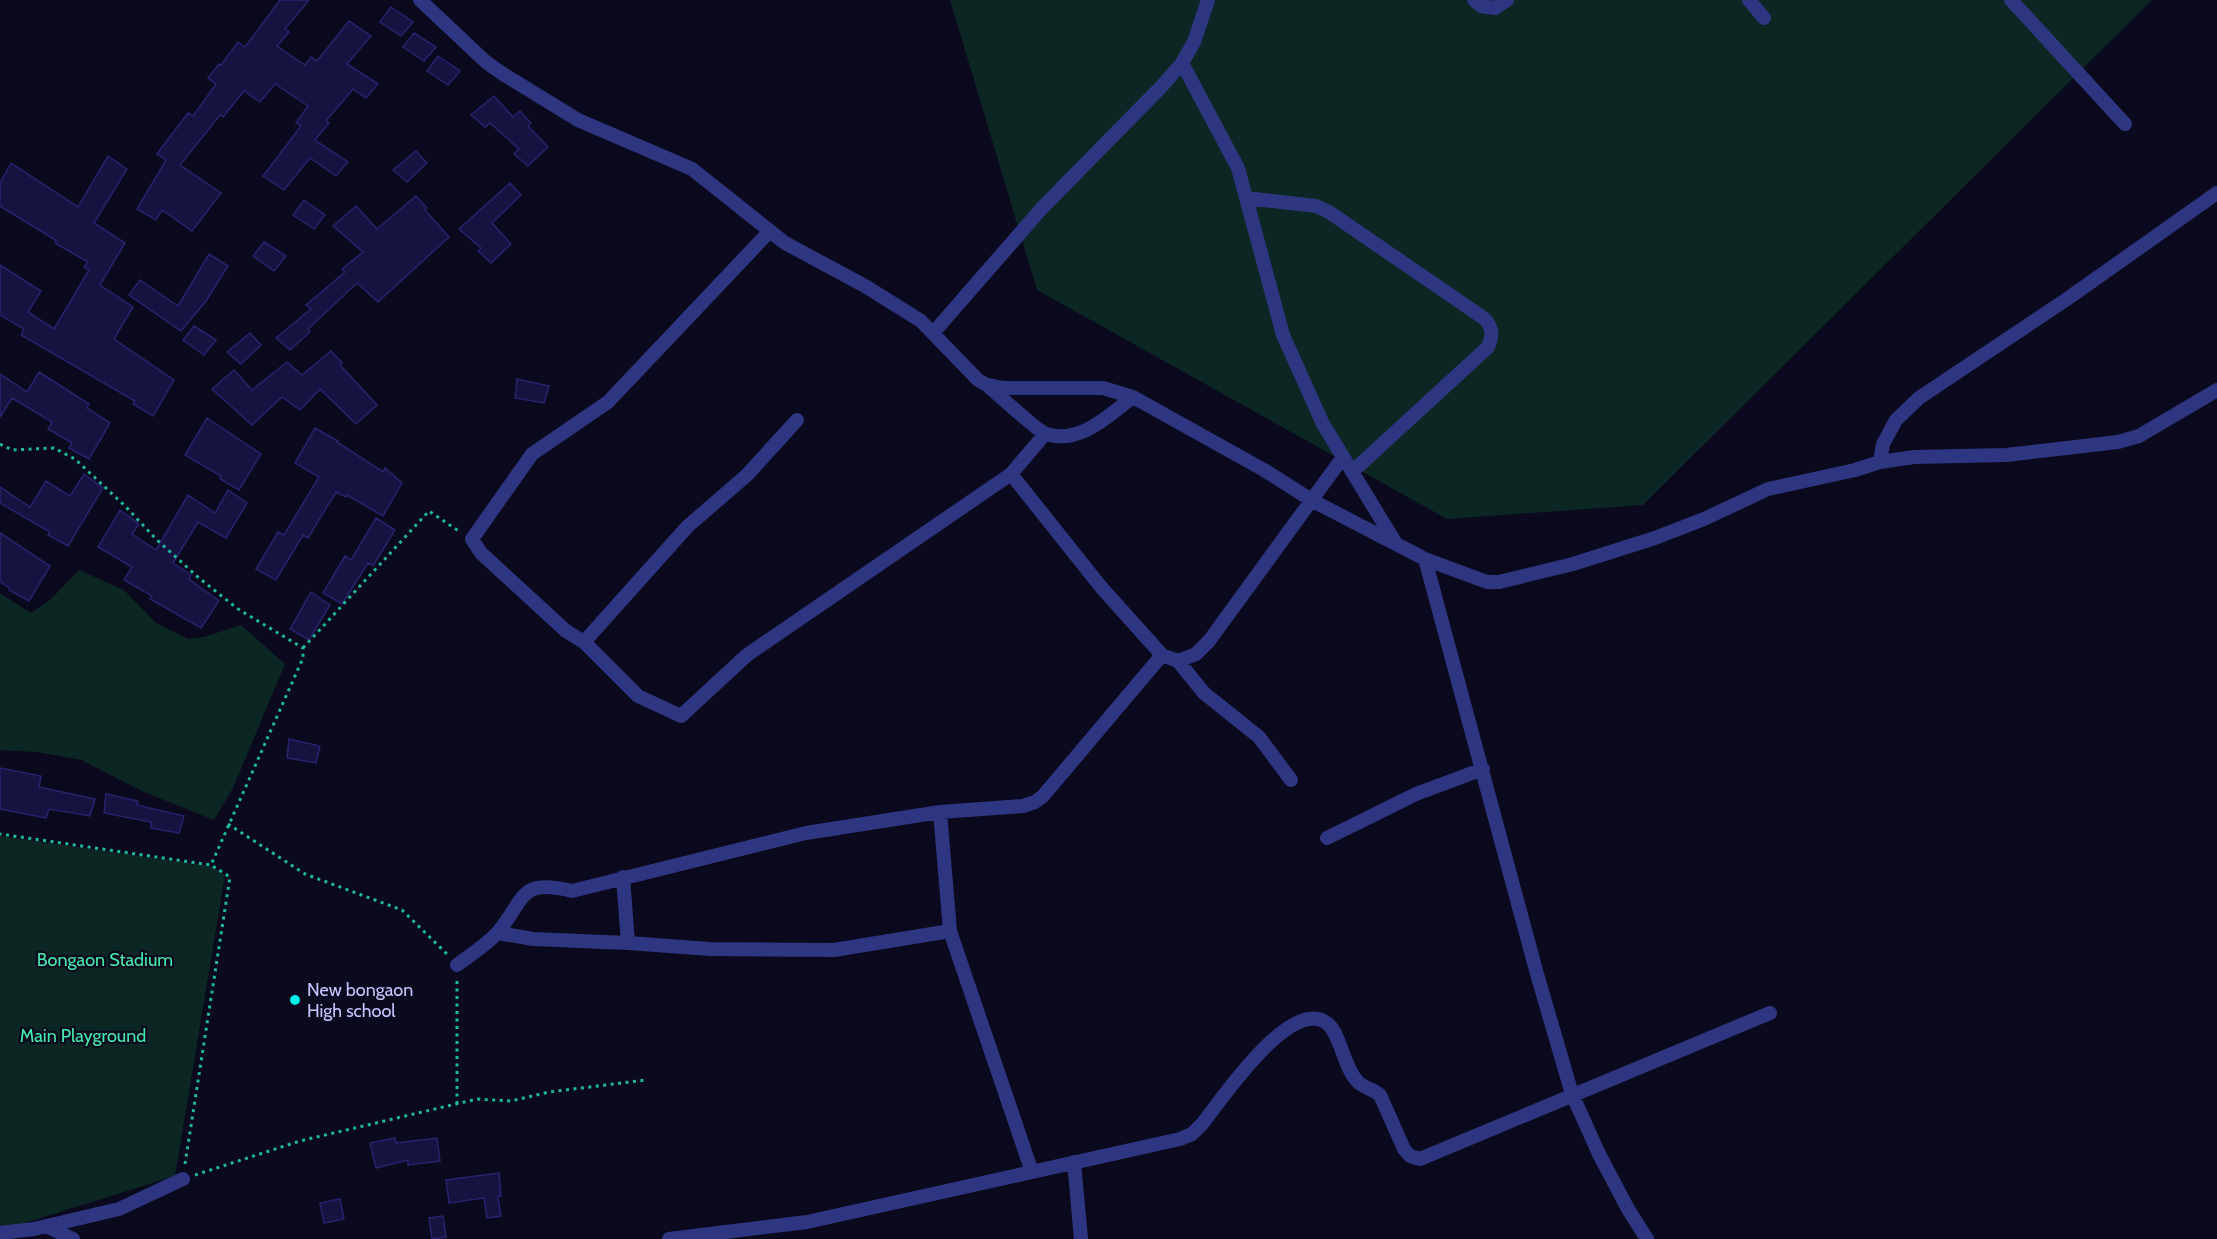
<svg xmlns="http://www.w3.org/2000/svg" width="2217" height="1239" viewBox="0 0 2217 1239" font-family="Cabin,sans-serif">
<rect width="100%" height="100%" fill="#0a091d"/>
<path fill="#0c2723" d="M950,0h1202l-509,505 -196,14 -410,-229z
M79,570l45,20 32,33 32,16 16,-2 37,-12 44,39 -52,124 -19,32 -70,-28 -63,-32 -44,-8 -37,-2v-157l31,20 19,-13z
M0,836l211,30 14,9 -50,301 -163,51 -12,1z"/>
<path fill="#171340" stroke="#28236e" stroke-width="1.5" d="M280,0h29l-24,29 4,3 -12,14 28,19 6,-8 6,4 32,-40 22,15 -24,28 31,20 -12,14 -13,-9 -27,32 3,2 -14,17 33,22 -12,14 -26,-18 -26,32 -21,-14 38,-50 -5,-3 12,-17 -33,-22 -15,18 -16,-11 -21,26 -3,-2 -40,50 41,28 -29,38 -30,-21 -6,10 -19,-11 29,-49 -9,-6 31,-41 5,3 23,-32 -8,-6 11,-14 2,1 17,-23 7,5z
M391,7l22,15 -12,14 -21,-14z
M414,33l22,14 -12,14 -21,-14z
M438,56l22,15 -12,14 -21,-14z
M494,96l19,21 7,-6 11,12 -3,3 20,21 -20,19 -14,-12 5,-5 -29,-26 -5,4 -14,-12z
M416,151l11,12 -20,19 -14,-12z
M108,156l19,13 -33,54 31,20 -25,42 33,22 -19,32 60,41 -21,36 -20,-12 2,-3 -114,-66 3,-6 -24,-14v-50l41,26 -13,21 26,17 35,-59 -5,-3 4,-5 -33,-19 2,-2 -57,-35v-23l11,-20 67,44z
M510,183l11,12 -29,28 19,21 -20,19 -13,-12 3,-3 -22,-19z
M416,196l11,12 -2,2 24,27 -71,65 -21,-19 -49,46 2,3 -20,18 -14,-12 35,-29 -5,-4 39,-33 -3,-3 21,-17 -30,-26 23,-20 21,23z
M304,200l21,15 -11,14 -21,-14z
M264,242l22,14 -12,15 -21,-15z
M209,254l19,12 -22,35 -25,30 -52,-36 11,-15 38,26z
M194,326l22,14 -12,15 -21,-15z
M250,333l11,12 -20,19 -14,-12z
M331,351l11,12 -2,2 37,40 -21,19 -36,-35 -20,21 -18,-13 -30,28 -40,-36 22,-19 18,20 35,-28 15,13z
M39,372l50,32 -2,4 23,15 -21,36 -20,-11 3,-5 -24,-14 4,-7 -40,-24 -12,19v-43l27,18z
M517,379l32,7 -5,17 -29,-5z
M207,418l54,36 -22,36 -19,-11 1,-3 -36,-21z
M315,428l23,13 -1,1 46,30 2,-4 17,15 -19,33 -36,-21 -1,2 -10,-5 -28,46 -5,-3 -27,45 -20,-11 22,-37 6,3 35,-58 -24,-14z
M84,474l19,14 -35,58 -20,-11 2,-3 -50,-29v-16l30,20 16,-26 24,15z
M228,490l19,13 -21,35 -28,-16 -25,41 18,12 -2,4 30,22 -18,27 -51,-29 2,-3 -28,-16 8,-13 -34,-20 22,-37 19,14 -7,10 24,16 32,-55 27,18z
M376,518l19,12 -22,36 -5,-3 -26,41 -19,-11 22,-37 6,4z
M0,533l50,33 -21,35 -20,-11 1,-2 -10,-6z
M311,592l19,13 -21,35 -19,-11z
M289,739l31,7 -4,17 -29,-5z
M0,768l41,8 -2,11 56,12 -5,17 -41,-7 -3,9 -46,-9z
M106,794l32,7 -1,4 47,11 -5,17 -28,-5v-6l-47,-9z
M395,1138l1,5 41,-5 3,23 -32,4v-5l-32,8 -6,-25z
M499,1173l2,23h-3l3,20 -14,2 -3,-20 -35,5 -3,-23z
M340,1199l4,20 -20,4 -4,-20z
M443,1216l3,21 -14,2 -3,-21z"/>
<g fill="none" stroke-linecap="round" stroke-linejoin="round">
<path stroke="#20b89c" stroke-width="3" stroke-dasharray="3 4.5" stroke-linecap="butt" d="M0,444l12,6 42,-2 21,11 50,47 31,33 43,39 39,31 65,39v10l-92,207 -211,-31
M303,648l126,-137 31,21
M228,824l77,50 97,36 46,45
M457,1104v-126
M185,1164l45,-287 -19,-12
M195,1175l105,-34 177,-42 34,2 38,-9 97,-12"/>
<path stroke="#2f3681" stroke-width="14" d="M420,0l66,62 17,12 75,46 114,49 93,74 80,43 56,35 57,59 9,5 16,3h100l30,9 131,73 49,31 112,58 62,23h12l74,-18 82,-26 49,-19 64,-30 87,-19 25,-8 34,-5 92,-2 112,-13 21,-6 78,-46
M1474,0l7,6 14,2 12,-8
M1749,0l15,18
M2011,0l114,124
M1182,63l56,105 45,167 40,89 72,118
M1246,198l70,8 13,6 156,107c8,10 8,16 3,28l-136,125
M769,232l-161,170 -76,52 -60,85 9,14 85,78 18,11 54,54 43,20 66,-61 264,-181 34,-40
M934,332l108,-124 120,-122 20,-23 12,-21 14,-42
M988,386c10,8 49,45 58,48 34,11 63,-19 87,-37
M1880,462l3,-18 13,-24 23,-22 148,-99 150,-106
M1011,474l90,113 61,68
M1425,559l112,415 35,120 27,60 29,55 19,30
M584,642l104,-116 59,-51 50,-55
M1178,661l26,32 55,44 32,43
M940,812l10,119 82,241
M1327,838l89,-44 67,-25
M623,877l5,66
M498,933l35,6 95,4 82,6 124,1 116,-19
M457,965c13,-10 31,-21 41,-33 28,-34 21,-54 74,-41l234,-58 134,-21 83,-6 12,-4 8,-6 119,-141 16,6 18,-7 13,-13 134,-184
M1074,1162l7,77
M46,1226l27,13
M0,1233l34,-4 85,-20 64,-30
M669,1239l138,-17 373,-83 12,-5 10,-10c20,-25 90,-130 126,-100 12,10 16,43 29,57 6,7 16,8 23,14l24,54 6,7 10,3 350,-146"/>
</g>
<circle fill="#00f0ea" stroke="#0a091d" stroke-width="2" cx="295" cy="1000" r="6"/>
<g text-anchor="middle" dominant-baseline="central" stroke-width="4.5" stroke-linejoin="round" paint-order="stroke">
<g font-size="18" fill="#45ebad" stroke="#0a091d">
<text x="105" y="960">Bongaon Stadium</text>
<text x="83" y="1036">Main Playground</text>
</g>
<g font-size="18" fill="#c5c5ff" stroke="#0a091d" text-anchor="start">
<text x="307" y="990">New bongaon<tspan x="307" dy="21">High school</tspan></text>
</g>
</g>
</svg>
